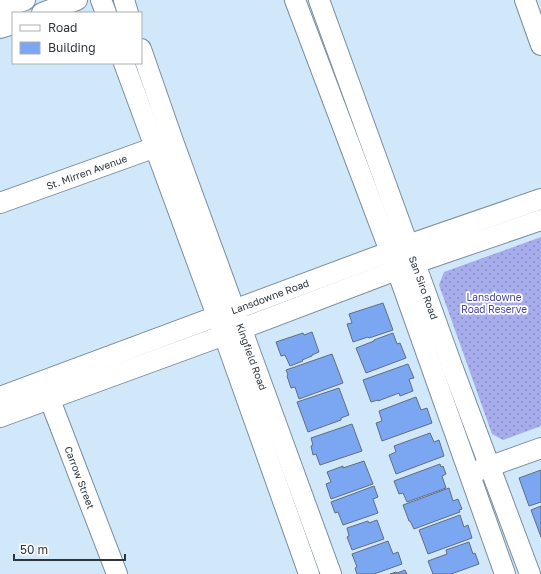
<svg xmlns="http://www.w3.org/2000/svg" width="541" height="574" viewBox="0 0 541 574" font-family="'Golos Text',sans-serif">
<defs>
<pattern id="grass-dots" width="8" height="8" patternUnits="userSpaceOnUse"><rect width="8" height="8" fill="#a6acec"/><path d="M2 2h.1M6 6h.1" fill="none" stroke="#878dc0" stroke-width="1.8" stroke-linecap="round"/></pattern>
</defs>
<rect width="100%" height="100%" fill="#d1e8fa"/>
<path fill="url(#grass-dots)" d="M541,237v189l-38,14 -11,-6 -53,-149 5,-13z"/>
<path fill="#7ba7f2" stroke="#616d81" d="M383,303l10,27 -24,8 -1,-1 -15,5 -6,-18 5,-1 -3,-9z
M312,332l7,20 -7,3v1l-10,4 1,1 -13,5 -5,-11 -4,1 -5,-14 27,-9 1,2z
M393,333l4,11 3,-1 6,15 -40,15 -10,-25 18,-7v-1z
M332,354l11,29 -44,16 -4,-12 -4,1 -4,-12 1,-1 -2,-5z
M408,364l6,14 -5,1 4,12 -13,5 -1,-3 -21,8v-1l-7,2 -8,-22z
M339,388l10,27 -8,3v2l-33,12 -11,-30z
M416,397l5,13 6,-2 5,15 -50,18 -6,-18 6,-2 -3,-10z
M352,424l10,27 -42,14 -4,-11 -3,1 -2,-9 2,-1 -2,-7z
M430,433l4,9 5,-2 5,16 -48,18 -7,-19 7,-3 -2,-6z
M364,461l9,23 -42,15 -5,-15 5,-2 -4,-10 16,-6v2z
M440,464l1,3 2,-1 3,8 -4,2 4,12 -39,14 -4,-9 -4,1 -5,-13z
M541,470v32l-12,4 -10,-28z
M374,486l4,11 -5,2 5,14 -35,12 -5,-13 -3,1 -4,-11z
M449,488l4,13 5,-2 4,10 -3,1 1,2 -46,17 -4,-8h-1l-6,-16z
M541,506v31l-10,-27z
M460,515l4,12 4,-2 4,13 -44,16 -9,-24z
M377,520l7,19 -32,11 -5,-13 2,-1 -2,-8 21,-7 1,2z
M388,541l5,13 5,-2 4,12 -28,10h-17l-2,-6 2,-1 -5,-13z
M469,542l4,12 2,-1 4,11 -28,10h-18l-5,-13 19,-7 -1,-4z
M405,570l2,4h-17l6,-2 1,1z"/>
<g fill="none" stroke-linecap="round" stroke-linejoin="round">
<defs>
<g id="minor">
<path d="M101,0l5,13"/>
<path d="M124,0l4,13"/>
<path d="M295,0l102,270 108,304"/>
<path id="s1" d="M319,0l89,245 12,32 32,89 78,208"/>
<path d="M525,0l16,45"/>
<path d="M0,9l25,-9"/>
<path d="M42,13l35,-13"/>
<path d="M0,28l13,-4"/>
<path id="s2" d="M141,49l32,92 158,433"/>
<path d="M124,63l100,272 85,239"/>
<path id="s3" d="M0,203l167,-60"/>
<path id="s4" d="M45,387l72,187"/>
<path id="s5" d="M0,397l408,-152 133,-46"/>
<path d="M0,417l241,-88 174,-66 126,-43"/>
<path d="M477,471l64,-23"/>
</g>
</defs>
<use href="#minor" stroke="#798e9e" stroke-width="22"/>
<use href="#minor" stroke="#fff" stroke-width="20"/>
</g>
<g text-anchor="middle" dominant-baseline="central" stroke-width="3.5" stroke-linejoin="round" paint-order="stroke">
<g font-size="10" fill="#2c353c" stroke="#fff">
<text stroke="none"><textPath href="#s3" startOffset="92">St. Mirren Avenue</textPath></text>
<text stroke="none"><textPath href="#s1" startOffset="306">San Siro Road</textPath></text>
<text stroke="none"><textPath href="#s5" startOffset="288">Lansdowne Road</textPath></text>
<text stroke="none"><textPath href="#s2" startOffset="327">Kingfield Road</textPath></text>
<text stroke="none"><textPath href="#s4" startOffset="97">Carrow Street</textPath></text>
</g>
<g font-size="10" fill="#4a47a7" stroke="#fff">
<text x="494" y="297">Lansdowne<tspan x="494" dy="12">Road Reserve</tspan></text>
</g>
</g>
<rect x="12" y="12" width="130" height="52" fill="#ffffff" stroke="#abaeb1"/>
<rect x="20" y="25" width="20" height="6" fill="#ffffff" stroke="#abaeb1"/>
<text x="48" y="32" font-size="12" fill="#2c353c">Road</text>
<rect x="20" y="42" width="20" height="12" fill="#7ba7f2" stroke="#abaeb1"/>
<text x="48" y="52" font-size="12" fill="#2c353c">Building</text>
<path d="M14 554v6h111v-6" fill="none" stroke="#2c353c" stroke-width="2"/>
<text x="20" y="554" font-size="12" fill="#2c353c" stroke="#ffffff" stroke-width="3" paint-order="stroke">50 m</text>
</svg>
